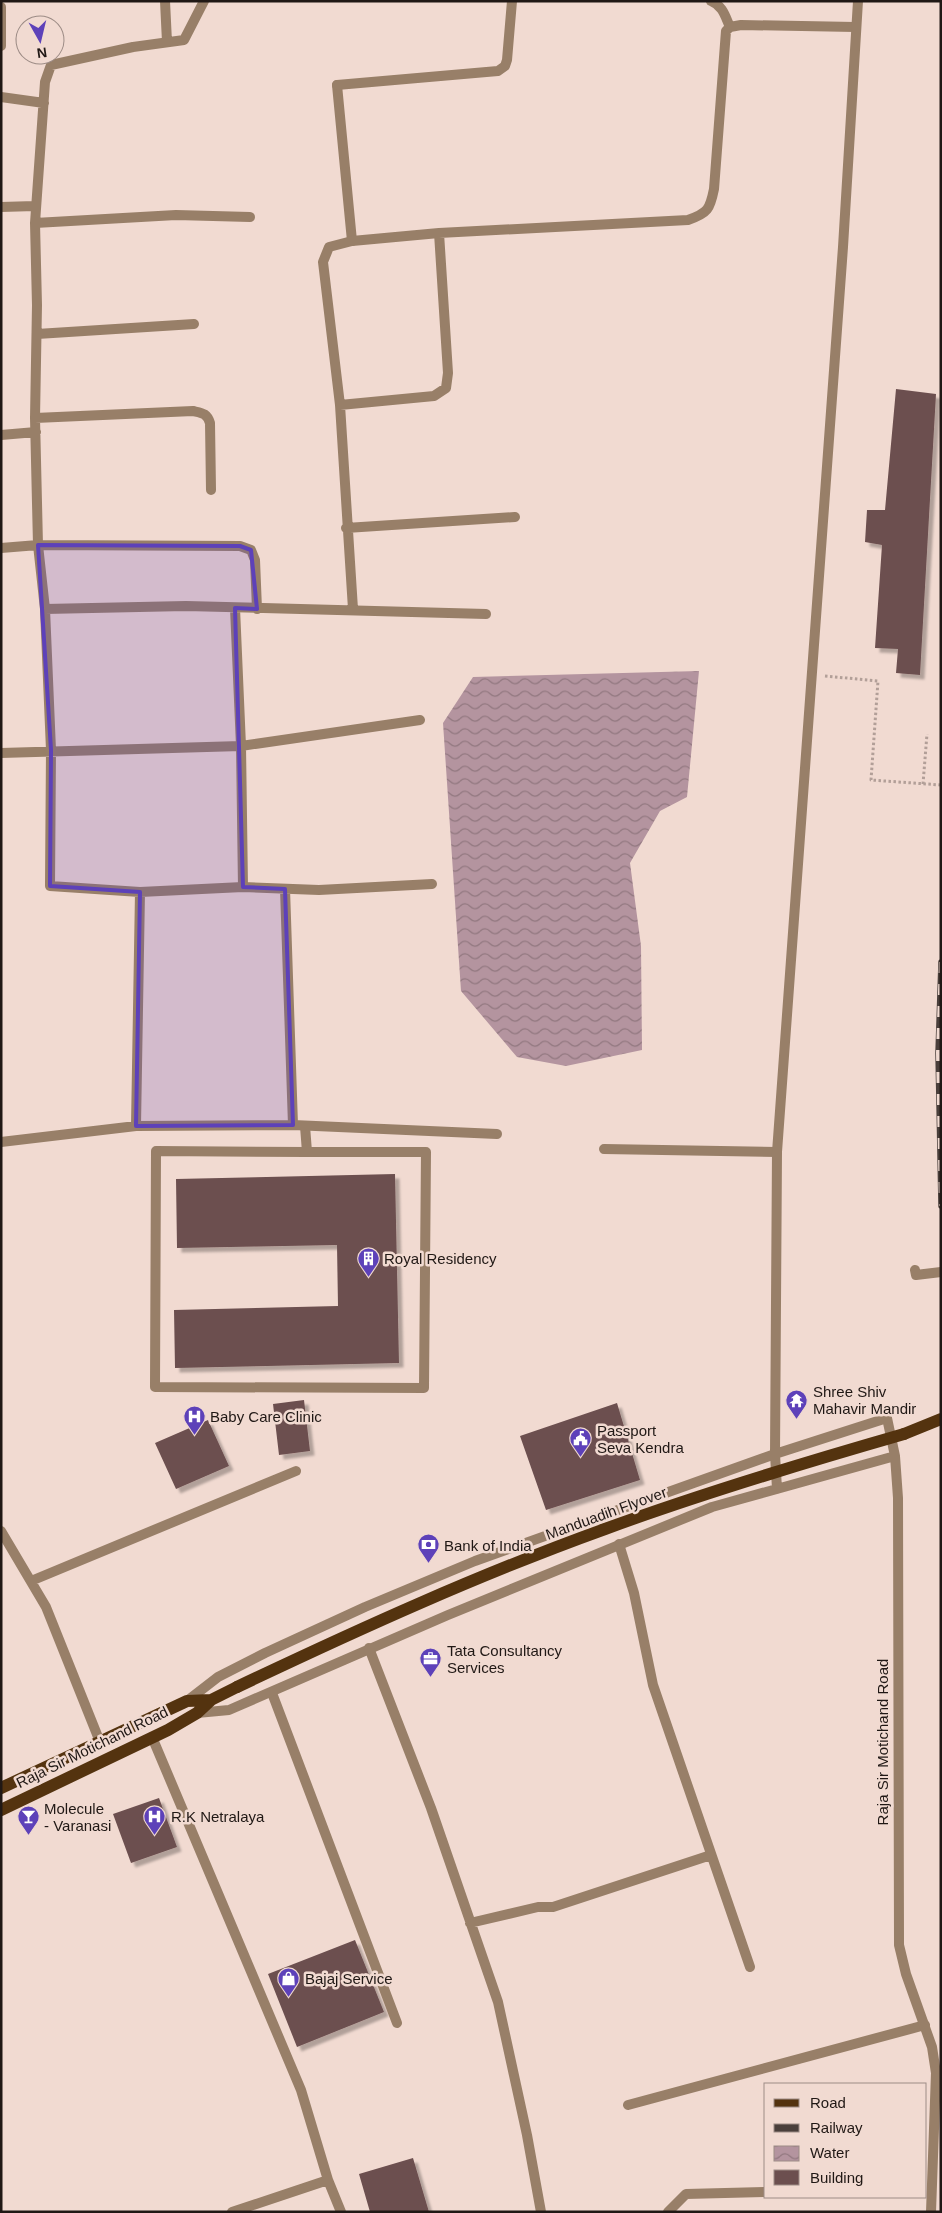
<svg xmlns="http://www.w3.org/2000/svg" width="942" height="2213" viewBox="0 0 942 2213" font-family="Arial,sans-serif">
<defs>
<pattern id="water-waves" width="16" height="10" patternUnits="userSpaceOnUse" patternTransform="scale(1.25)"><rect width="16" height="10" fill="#b4949f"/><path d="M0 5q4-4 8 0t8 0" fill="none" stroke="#927880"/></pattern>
<filter id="shadow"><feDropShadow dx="4.5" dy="4.5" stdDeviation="1" flood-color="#0004"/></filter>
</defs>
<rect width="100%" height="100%" fill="#f1dad1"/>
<path fill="url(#water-waves)" d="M699,671l-12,126 -27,14 -30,52 11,83 1,104 -76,16 -49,-9 -56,-66 -18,-268 30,-46z"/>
<path fill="#6c4f4f" filter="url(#shadow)" d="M896,389l40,5 -16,281 -24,-2 2,-24 -23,-1 7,-103 -17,-3 2,-32h18z
M395,1174l4,189 -224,5 -1,-58 164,-4 -1,-61 -160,3 -1,-69z
M304,1400l6,51 -31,4 -6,-51z
M617,1403l23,77 -94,30 -26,-74z
M208,1420l21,46 -53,23 -21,-46z
M159,1798l18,49 -46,16 -18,-49z
M355,1940l29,72 -87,35 -29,-73z
M413,2158l16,54h-59l-11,-38z"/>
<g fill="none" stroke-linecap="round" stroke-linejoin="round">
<path stroke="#b29f98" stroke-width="3" stroke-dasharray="2.5 2.5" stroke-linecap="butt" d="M825,676l53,5 -7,99 70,5
M923,784l4,-50"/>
<path stroke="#987f68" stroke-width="10" d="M337,85l15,156
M305,1126l2,26h119l-2,236 -269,-1 1,-236 151,1
M915,1270l1,5 25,-3
M272,1693l125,330"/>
<path stroke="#987f68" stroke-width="10" d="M165,1l2,41
M204,1l-20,39 -51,7 -82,18 -6,17 -10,141 2,82 -2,113 3,127 7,64 6,141 -1,136 90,6 103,-5 76,3 113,-6
M711,1c12,5 14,15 19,26
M1,7v39
M337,85l161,-14 7,-5 2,-6 5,-59
M1,97l43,6
M1,207l34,-1
M35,223l141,-8 74,2
M37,334l157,-10
M340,405l94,-9 12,-8 2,-15 -9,-140
M35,418l158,-7c9,2 14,2 17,12l1,67
M1,435l35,-3
M346,528l169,-11
M1,548l37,-3 202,1 11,4 4,10 2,49
M235,608l6,138 2,141
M45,609l141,-3 300,8
M353,609l-13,-204 -17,-143 6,-15 23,-6 87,-8 249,-13c20,-7 22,-11 26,-31l12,-158 4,-4 11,-2 114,2
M1,753l240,-7 179,-26
M285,889l8,236
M140,892l-4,234 157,-1 204,9
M1,1142l135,-16
M604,1149l173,3
M1,1531l45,76 54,135
M619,1544l15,49 19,92 97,282
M31,1581l265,-110
M369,1648l62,160 67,194 29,133 14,77
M152,1737l149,353 27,90 13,32
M470,1923l68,-16h15l158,-52
M628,2105l297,-80
M232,2212l96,-32
M668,2212l18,-18 80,-2"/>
<path stroke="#987f68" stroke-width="10" d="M777,1489l-2,-35 2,-302 66,-905 15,-246
M187,1701l31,-24 47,-24 100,-46 110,-46 300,-107 112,-36 8,38 3,42 1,447 7,29 26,73 4,26 -5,139
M197,1713l32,-3 219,-95 264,-108 183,-51"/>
<path stroke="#54330f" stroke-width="12" d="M904,1434l37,-15
M1,1788l186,-87 24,-1
M1,1810l167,-80 29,-17 14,-13 26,-13"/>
<defs>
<path id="rail" d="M941,962l-3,91 3,153"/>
</defs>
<use href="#rail" stroke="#4a3f3b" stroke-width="5.5"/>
<use href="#rail" stroke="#f1dad1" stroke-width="4" stroke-dasharray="11" stroke-linecap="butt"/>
<path stroke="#54330f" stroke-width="12" d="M237,1687c120,-57 243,-113 368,-158 98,-36 198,-66 299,-95"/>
</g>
<path fill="#5d41b9" fill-opacity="0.2" stroke="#5d41b9" stroke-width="4" stroke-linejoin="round" d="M38,545l202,1 11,4 6,59 -22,-1 8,279 42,2 8,236 -157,1 4,-234 -90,-6 1,-136z"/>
<defs>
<symbol id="building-pin" viewBox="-11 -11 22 30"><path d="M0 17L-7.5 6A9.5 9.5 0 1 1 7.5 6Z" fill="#5d41b9" stroke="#f1dad1"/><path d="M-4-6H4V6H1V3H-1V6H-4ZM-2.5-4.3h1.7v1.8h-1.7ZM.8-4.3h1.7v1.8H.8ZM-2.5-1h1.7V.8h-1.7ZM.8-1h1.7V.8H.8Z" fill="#fff"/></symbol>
<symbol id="temple-pin" viewBox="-11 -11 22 30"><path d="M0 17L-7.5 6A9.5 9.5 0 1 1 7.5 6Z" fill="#5d41b9" stroke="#f1dad1"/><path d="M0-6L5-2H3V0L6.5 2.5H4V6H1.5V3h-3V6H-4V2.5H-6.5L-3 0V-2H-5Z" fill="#fff"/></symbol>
<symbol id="hospital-pin" viewBox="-11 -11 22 30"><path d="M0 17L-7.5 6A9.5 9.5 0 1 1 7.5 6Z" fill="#5d41b9" stroke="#f1dad1"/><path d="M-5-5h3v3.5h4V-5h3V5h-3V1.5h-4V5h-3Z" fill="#fff"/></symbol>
<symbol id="civic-pin" viewBox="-11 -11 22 30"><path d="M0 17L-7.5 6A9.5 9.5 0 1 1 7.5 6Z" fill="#5d41b9" stroke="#f1dad1"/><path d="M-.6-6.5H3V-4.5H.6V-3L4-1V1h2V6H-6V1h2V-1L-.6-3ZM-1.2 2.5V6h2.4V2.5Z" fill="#fff"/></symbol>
<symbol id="bank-pin" viewBox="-11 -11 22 30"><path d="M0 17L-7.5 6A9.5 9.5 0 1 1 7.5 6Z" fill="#5d41b9" stroke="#f1dad1"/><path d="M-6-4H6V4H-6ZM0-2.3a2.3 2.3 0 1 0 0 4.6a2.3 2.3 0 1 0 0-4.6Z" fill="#fff"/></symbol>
<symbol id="office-pin" viewBox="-11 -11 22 30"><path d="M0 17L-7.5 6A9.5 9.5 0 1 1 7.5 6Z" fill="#5d41b9" stroke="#f1dad1"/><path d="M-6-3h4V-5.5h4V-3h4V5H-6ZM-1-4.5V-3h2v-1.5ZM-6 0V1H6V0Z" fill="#fff"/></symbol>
<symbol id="bar-pin" viewBox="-11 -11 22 30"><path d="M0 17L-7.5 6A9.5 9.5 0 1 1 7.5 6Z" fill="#5d41b9" stroke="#f1dad1"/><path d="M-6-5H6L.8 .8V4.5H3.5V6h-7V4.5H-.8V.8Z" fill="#fff"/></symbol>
<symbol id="shop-pin" viewBox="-11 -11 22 30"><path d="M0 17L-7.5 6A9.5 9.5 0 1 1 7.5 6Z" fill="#5d41b9" stroke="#f1dad1"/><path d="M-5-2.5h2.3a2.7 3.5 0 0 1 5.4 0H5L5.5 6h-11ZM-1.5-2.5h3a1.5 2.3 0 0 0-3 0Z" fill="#fff"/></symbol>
</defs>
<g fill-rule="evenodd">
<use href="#building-pin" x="356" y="1246" width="25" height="34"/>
<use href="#temple-pin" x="784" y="1388" width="25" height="34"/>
<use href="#hospital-pin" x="182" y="1404" width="25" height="34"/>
<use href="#civic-pin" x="568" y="1426" width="25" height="34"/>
<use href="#bank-pin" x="416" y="1532" width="25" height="34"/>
<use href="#office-pin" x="418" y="1646" width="25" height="34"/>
<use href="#hospital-pin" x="142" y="1804" width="25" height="34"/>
<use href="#bar-pin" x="16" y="1804" width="25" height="34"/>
<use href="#shop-pin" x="276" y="1966" width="25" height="34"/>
</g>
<g text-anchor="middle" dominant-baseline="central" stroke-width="5" stroke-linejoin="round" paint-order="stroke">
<g font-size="15" fill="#201815" stroke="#f1dad1" text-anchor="start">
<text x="384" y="1258">Royal Residency</text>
<text x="813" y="1391">Shree Shiv<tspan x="813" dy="17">Mahavir Mandir</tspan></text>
<text x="210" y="1416">Baby Care Clinic</text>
<text x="597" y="1430">Passport<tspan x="597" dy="17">Seva Kendra</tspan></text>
<text x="444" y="1545">Bank of India</text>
<text x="447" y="1650">Tata Consultancy<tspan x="447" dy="17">Services</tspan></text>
<text x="44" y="1808">Molecule<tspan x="44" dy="17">- Varanasi</tspan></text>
<text x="171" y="1816">R.K Netralaya</text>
<text x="305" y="1978">Bajaj Service</text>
</g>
<g font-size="15" fill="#201815" stroke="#f1dad1">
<text transform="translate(606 1513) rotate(-20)">Manduadih Flyover</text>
<text transform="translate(882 1742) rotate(-90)">Raja Sir Motichand Road</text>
<text transform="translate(92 1747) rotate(-26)">Raja Sir Motichand Road</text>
</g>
</g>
<rect width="942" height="2213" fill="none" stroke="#201815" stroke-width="5"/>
<rect x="764" y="2083" width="162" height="115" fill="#f1dad1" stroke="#9d8c86"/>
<rect x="774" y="2099" width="25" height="8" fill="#54330f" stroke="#9d8c86"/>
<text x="810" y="2108" font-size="15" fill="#201815">Road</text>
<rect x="774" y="2124" width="25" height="8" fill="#4a3f3b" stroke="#9d8c86"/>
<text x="810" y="2133" font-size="15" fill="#201815">Railway</text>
<rect x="774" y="2146" width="25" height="15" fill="url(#water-waves)" stroke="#9d8c86"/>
<text x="810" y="2158" font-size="15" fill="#201815">Water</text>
<rect x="774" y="2170" width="25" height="15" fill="#6c4f4f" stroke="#9d8c86"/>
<text x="810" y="2183" font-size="15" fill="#201815">Building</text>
<g transform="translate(40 40) rotate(172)"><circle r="24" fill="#f1dad1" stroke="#9d8c86"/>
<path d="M0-4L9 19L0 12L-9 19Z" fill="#5d41b9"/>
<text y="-8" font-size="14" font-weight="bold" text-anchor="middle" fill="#201815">N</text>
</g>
</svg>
